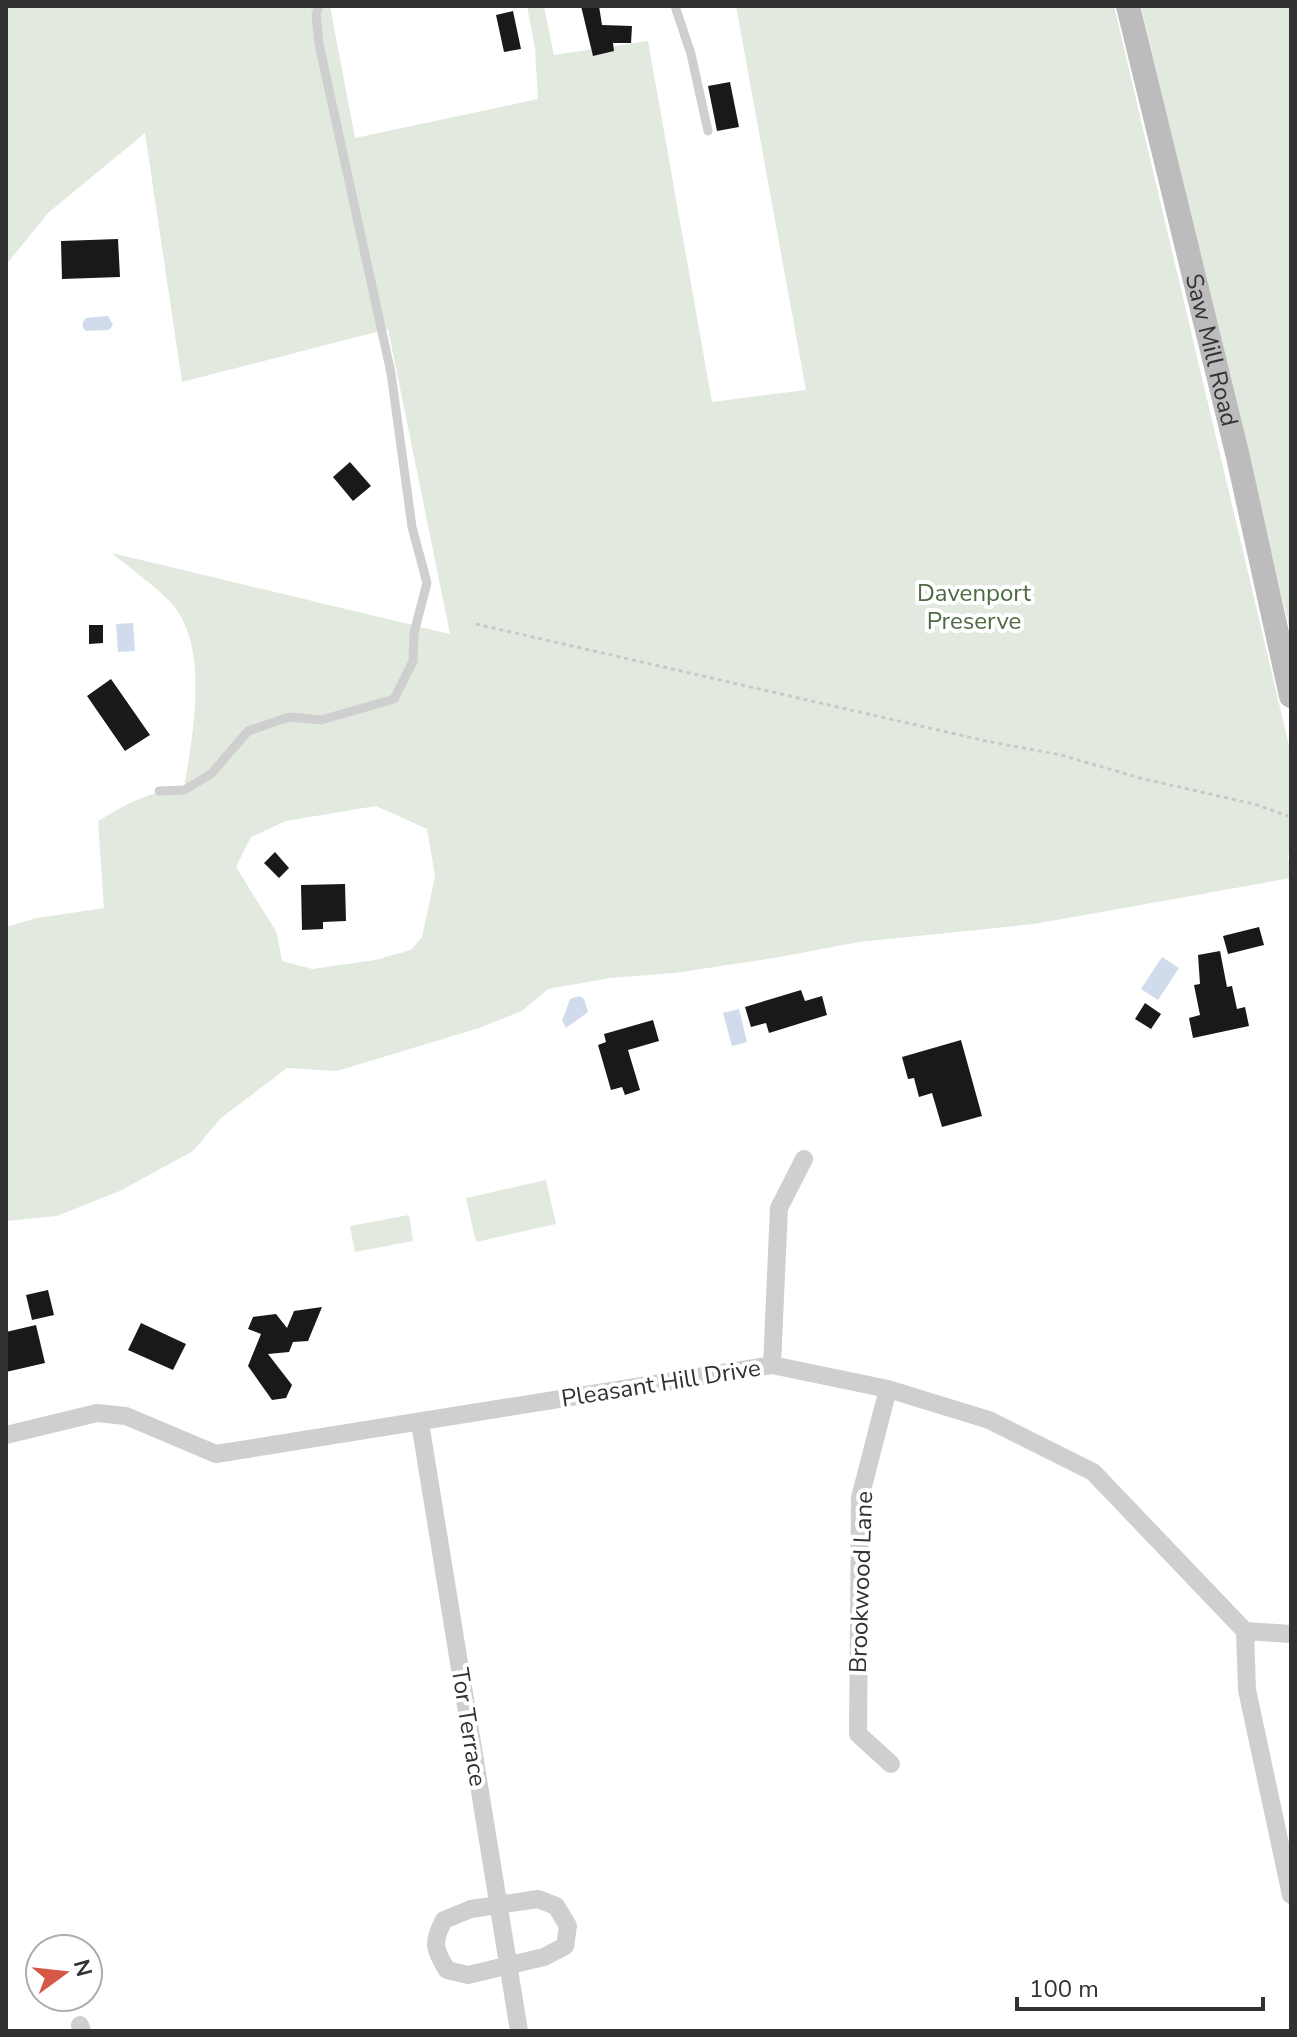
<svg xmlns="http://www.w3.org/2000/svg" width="1297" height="2037" viewBox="0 0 1297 2037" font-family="'Nunito Sans',sans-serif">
<rect width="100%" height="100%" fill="#fff"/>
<path fill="#e2eadf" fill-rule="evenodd" d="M6,6h324l25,132 183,-39 -3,-50 -8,-43h17l10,49 94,-14 64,361 94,-12 -70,-384h378l177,748v100l-3,1 3,23 -257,46 -175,18 -85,16 -99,15 -65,5 -62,11 -26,22 -43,17 -142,43 -50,-3 -66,50 -28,33 -71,39 -65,26 -51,5v-294l31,-9 67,-10 -6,-87c31,-18 50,-30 86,-32 8,-51 25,-135 -8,-180 -13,-18 -47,-41 -64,-56l338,81 -62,-305 -206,53 -37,-249 -97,80 -42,52zM376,806l51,23 8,47 -13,61 -11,13 -36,10 -63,9 -30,-8 -5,-28 -41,-66 15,-30 35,-16z
M1141,6h150v629z
M546,1180l10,44 -80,18 -10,-44z
M409,1215l4,26 -58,11 -5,-26z"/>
<path fill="#d0dbeb" d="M108,316l5,9 -4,5 -23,1 -3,-3v-6l3,-4z
M133,623l2,28 -17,1 -2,-28z
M1162,957l17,11 -21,32 -17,-11z
M579,996l5,3 4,13 -22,16 -4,-7 8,-22z
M739,1009l8,33 -15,4 -9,-33z"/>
<path fill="#191919" d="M581,6h18l3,19 30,1 -1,17h-18l1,8 -21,5z
M513,11l8,38 -17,3 -8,-37z
M730,82l9,45 -22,4 -9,-45z
M118,239l2,38 -58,2 -1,-38z
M350,462l21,24 -18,15 -20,-24z
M89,625h14v18l-14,1z
M111,679l39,56 -25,16 -38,-55z
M275,852l14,16 -10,10 -15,-15z
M345,884l1,37 -23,1v7l-21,1 -1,-45z
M1259,927l5,18 -36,9 -5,-18z
M1220,951l7,36 5,-1 5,23 8,-2 4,19 -56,12 -4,-20 11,-3 -6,-30 6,-1 -2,-29z
M801,990l4,11 17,-5 5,19 -58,18 -3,-10 -15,4 -6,-20z
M1145,1003l16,11 -10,15 -16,-10z
M653,1020l6,21 -31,9 12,40 -15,5 -3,-8 -11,3 -13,-45 8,-3 -2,-8z
M961,1040l21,76 -40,11 -10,-34 -13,4 -5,-19 -6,1 -6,-22z
M48,1290l6,25 -22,5 -6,-25z
M322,1307l-14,34 -15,1 -4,10 -21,2 24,31 -6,13 -14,2 -24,-34 13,-32 -13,-5 5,-12 23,-3 11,14 7,-17z
M141,1323l45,21 -13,26 -45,-20z
M36,1325l9,38 -39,9v-40z"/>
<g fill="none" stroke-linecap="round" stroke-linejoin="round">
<path stroke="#c9c9c9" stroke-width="3" stroke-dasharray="4 4" stroke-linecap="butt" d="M476,624l510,117 75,14 79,23 114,26 34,12"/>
<path stroke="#cfcfcf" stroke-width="9" d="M675,6l16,48 17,77
M159,791l25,-1 27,-16 37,-43 41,-14 32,3 73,-21 19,-38 1,-28 13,-50 -15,-56 -21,-154 -72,-329 -3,-30 3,-8"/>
<path stroke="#cfcfcf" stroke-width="18" d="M772,1365l7,-157 25,-49
M888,1389l-28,109 -2,236 33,30
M420,1423l99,608
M6,1435l91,-22 29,3 90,38 556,-89 116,24 101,31 104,52 152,159 46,3
M1245,1631l2,59 44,205
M538,1899l18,7 12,20 -3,20 -21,11 -76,18 -21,-5c-13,-21 -15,-28 -3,-50l27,-11z
M80,2025l2,6"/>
<path stroke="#bcbcbc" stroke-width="24" id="s1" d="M1128,6l110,451 53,239"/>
</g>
<g text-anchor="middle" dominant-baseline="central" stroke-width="8" stroke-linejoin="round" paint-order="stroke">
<g font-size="24" fill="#323232" stroke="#fff">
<text stroke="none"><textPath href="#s1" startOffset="354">Saw Mill Road</textPath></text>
<text transform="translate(661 1383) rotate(-9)">Pleasant Hill Drive</text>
<text transform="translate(861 1582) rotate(-88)">Brookwood Lane</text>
<text transform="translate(469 1727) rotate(81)">Tor Terrace</text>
</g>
<g font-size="24" fill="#4d6a42" stroke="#fff">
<text x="974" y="593">Davenport<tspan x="974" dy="28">Preserve</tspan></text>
</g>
</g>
<rect width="1297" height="2037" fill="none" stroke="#323232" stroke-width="16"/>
<g transform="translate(64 1973) rotate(75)"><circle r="38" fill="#ffffff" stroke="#adadad" stroke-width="2"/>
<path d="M0-6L14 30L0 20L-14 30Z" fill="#d75746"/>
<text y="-12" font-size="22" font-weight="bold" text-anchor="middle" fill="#323232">N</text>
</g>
<path d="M1017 1997v12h246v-12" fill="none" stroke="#323232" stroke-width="4"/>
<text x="1029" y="1997" font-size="24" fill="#323232" stroke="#ffffff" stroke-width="6" paint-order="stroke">100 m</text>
</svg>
